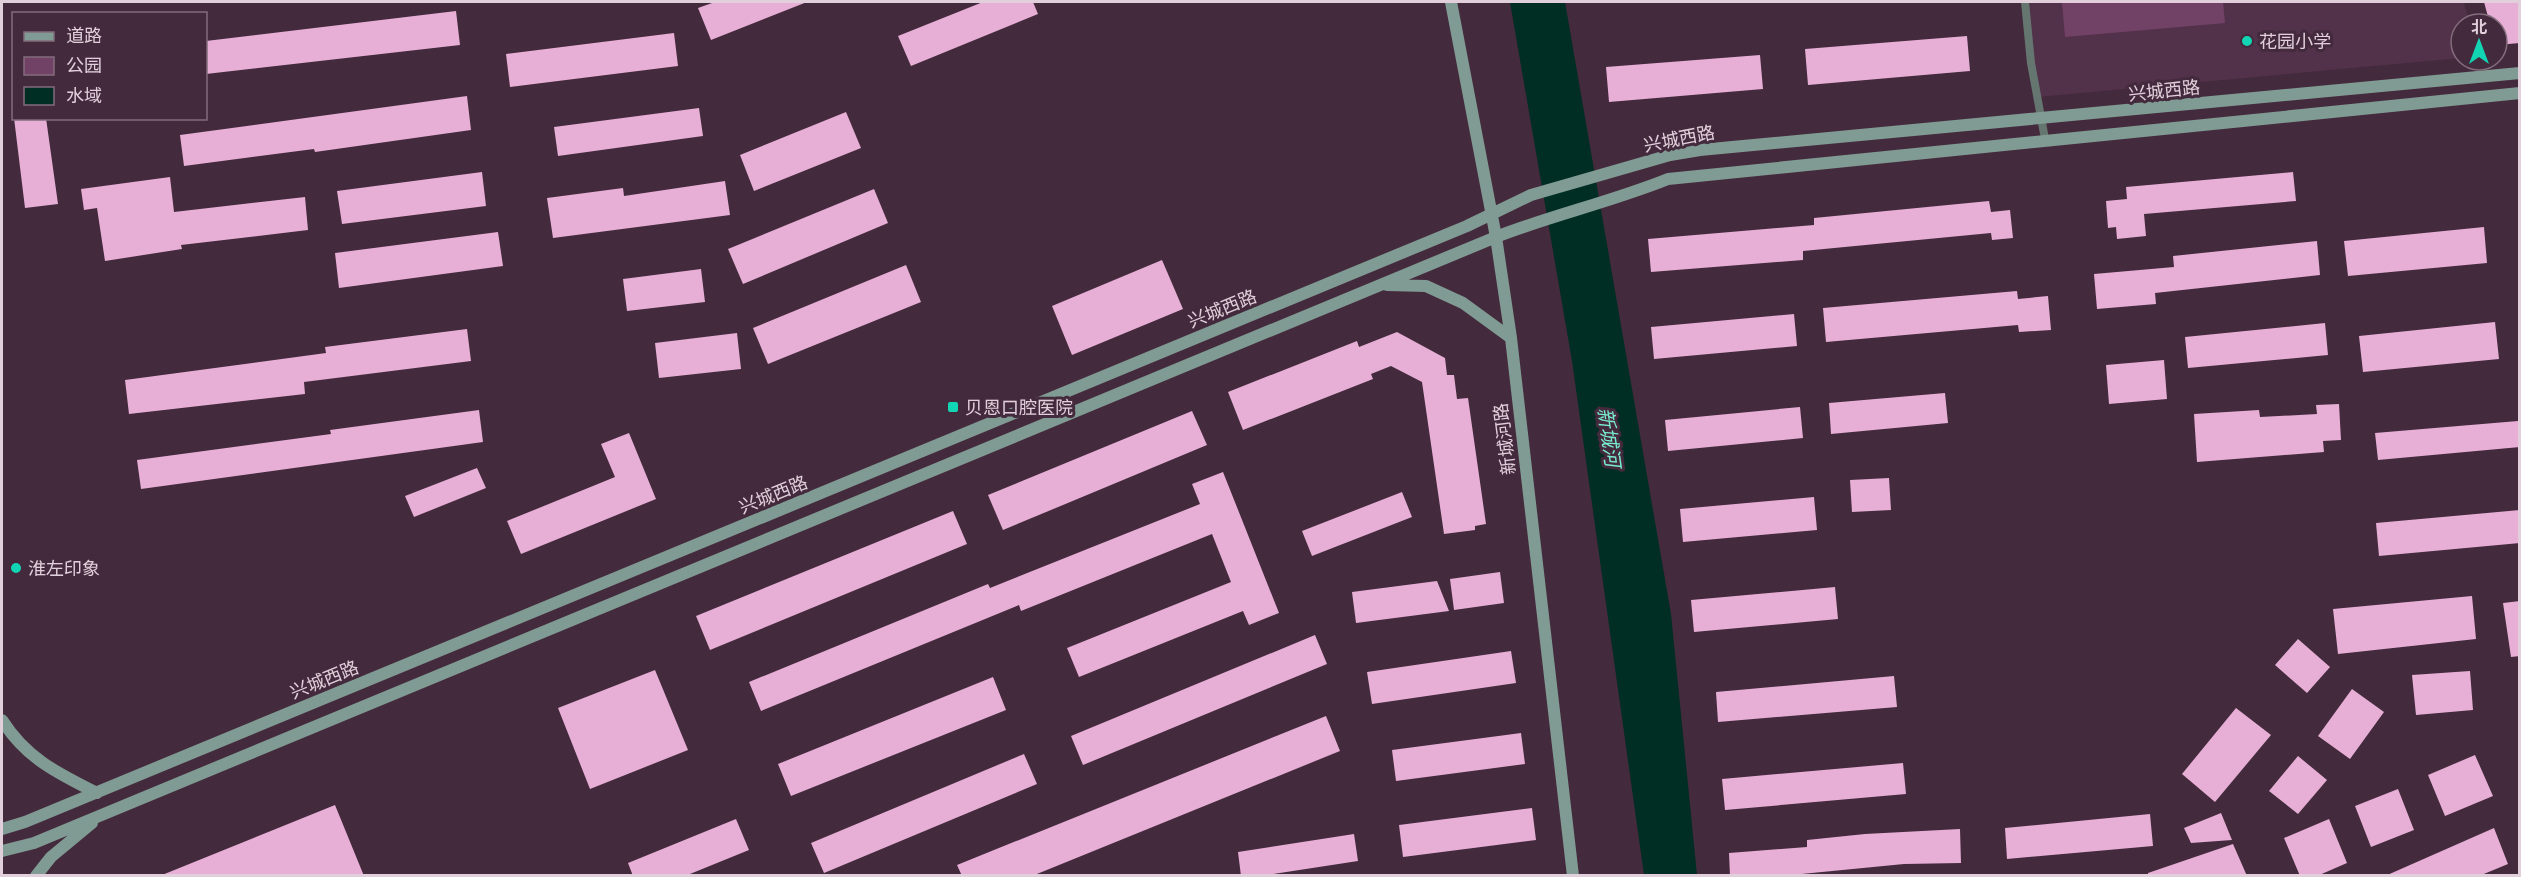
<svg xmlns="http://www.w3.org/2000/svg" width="2521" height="877" viewBox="0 0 2521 877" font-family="Lato,'Noto Sans SC',sans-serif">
<rect width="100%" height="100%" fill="#442a3d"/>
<path fill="#52324a" d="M2028,2h436l5,22h-8v34l-424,39z"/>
<path fill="#724266" d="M2062,2h161l2,21 -160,14z"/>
<path fill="#002d24" d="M1510,2h55l106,612 26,261h-53l-72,-514z"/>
<path fill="#e7afd6" d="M715,2h92l-96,38 -13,-32z
M983,2h50l5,12 -127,52 -13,-30z
M2484,2h36v41l-23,2v-21h-7z
M456,11l4,34 -254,29v-33z
M674,33l4,33 -168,21 -4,-33z
M1967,36l3,35 -162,14 -3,-36z
M1760,55l3,34 -154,13 -3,-35z
M467,96l4,34 -156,22 -1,-3 -130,17 -4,-31z
M699,108l4,28 -145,20 -4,-29z
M846,112l15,36 -107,43 -14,-36z
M14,118h32l12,86 -33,4z
M482,172l4,34 -144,18 -5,-33z
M2293,172l3,29 -152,13 2,22 -29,3 -1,-12 -8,1 -2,-27 21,-2 -1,-12z
M170,177l4,35 131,-15 3,33 -127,15 1,4 -77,12 -8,-53 -13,2 -3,-21z
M725,181l5,34 -177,23 -6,-40 76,-10 1,8z
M874,189l14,34 -145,61 -15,-35z
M1989,201l2,11 19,-2 3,28 -21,2 -1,-7 -188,18v9l-152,12 -3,-33 166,-14v-7z
M2484,227l3,36 -139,13 -4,-35z
M498,232l5,34 -164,22 -4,-35z
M2317,241l3,34 -165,18 1,11 -59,5 -3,-35 80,-7 -1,-11z
M1162,260l21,49 -111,46 -20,-49z
M906,265l15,37 -153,62 -15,-36z
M701,269l4,33 -78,9 -4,-32z
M2017,291l1,8 30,-3 3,34 -32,2 -1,-7 -192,17 -3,-34z
M1794,314l3,32 -143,13 -3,-32z
M2495,322l4,37 -136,13 -4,-36z
M2325,323l3,32 -140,13 -3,-31z
M467,329l4,32 -167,21 1,12 -176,20 -4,-34 201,-27 -1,-6z
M1397,332l48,26 2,17h7l3,24 11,-1 18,126 -11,2v4l-31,4 -22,-152 -31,-16 -20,8 2,5 -130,51 -15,-38 129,-51 2,6z
M737,333l4,36 -82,9 -4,-35z
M2164,360l3,39 -58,5 -3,-39z
M1945,393l3,30 -117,11 -2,-31z
M2339,404l2,36 -18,1 1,11 -127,10 -3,-48 65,-4 1,7 57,-3 -1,-9z
M1800,407l3,31 -135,13 -3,-31z
M479,410l4,32 -342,47 -4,-29 194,-26 -1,-4z
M1192,411l15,34 -204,85 -15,-35z
M2518,421l2,26 -142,13 -3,-27z
M629,433l27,66 -135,55 -14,-33 108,-44 -14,-33z
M477,468l9,20 -72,29 -9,-21z
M1223,472l56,141 -30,12 -6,-14 -164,66 -12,-29 164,-66 -19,-48 -191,77 -2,-6 -258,106 -12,-29 239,-98 2,4 210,-84 -8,-20z
M1889,478l2,32 -39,2 -2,-32z
M1402,492l10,25 -100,39 -10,-25z
M1814,497l3,33 -134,12 -3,-33z
M2520,510v33l-141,13 -3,-33z
M953,511l14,33 -257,106 -14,-34z
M1500,572l4,31 -50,7 -4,-31z
M1437,581l12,30 -93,12 -4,-31z
M1835,587l3,32 -144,13 -3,-32z
M2472,596l4,43 -138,15 -5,-45z
M2520,601v55l-9,1 -8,-54z
M1315,635l12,29 -244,101 -12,-29z
M2298,639l32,28 -23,26 -32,-28z
M1511,651l5,32 -144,21 -5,-32z
M655,670l33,80 -98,39 -32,-81z
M2470,671l3,39 -57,5 -4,-40z
M1894,676l3,31 -179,15 -2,-30z
M993,677l13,33 -215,86 -13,-32z
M2352,689l32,23 -34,47 -32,-23z
M2236,708l35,27 -56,67 -33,-28z
M1326,716l14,35 -308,125h-70l-5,-11z
M1521,733l4,31 -129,17 -4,-31z
M1024,754l13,30 -213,89 -13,-30z
M2475,755l18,41 -48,20 -17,-41z
M2298,756l29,24 -29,34 -29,-23z
M1903,763l3,31 -181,16 -3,-31z
M2398,789l16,41 -43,17 -16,-41z
M335,805l29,71h-202v-1z
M1532,808l4,32 -133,17 -4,-32z
M2221,813l11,27 -41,3 -7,-15z
M2150,814l3,32 -146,13 -2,-31z
M736,819l13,31 -64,26h-52l-5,-13z
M2329,819l18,44 -30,13h-17l-16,-38z
M2494,828l14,36 -29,12h-94z
M1960,829l1,34 -57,1 -123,12h-51l-1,-23 78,-6v-7l58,-6z
M1354,834l4,27 -97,15h-20l-3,-24z
M2233,844l14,32h-99v-3z"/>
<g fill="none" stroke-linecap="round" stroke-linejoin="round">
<path stroke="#657671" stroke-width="8" d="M2025,2l6,61 14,76"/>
<path stroke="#809b93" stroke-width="12" d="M1451,2l45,235 15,101 62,538
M1387,285l39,1 37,17 48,35
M2,720c24,38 55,53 95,73
M2,829l23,-7 1442,-596 64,-31 139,-40 30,-5 820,-77
M2,851l32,-8 1462,-606c56,-22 115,-35 172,-58l852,-86
M36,876l15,-19 41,-34"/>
</g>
<g fill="#12d5b4" stroke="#442a3d" stroke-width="2">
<circle cx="2247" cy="41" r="6"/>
<rect x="947" y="401" width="12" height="12" rx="3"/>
<circle cx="16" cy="568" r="6"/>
</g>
<g text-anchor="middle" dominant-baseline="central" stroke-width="6" stroke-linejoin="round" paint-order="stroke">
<g font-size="18" fill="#e1d0db" stroke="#442a3d" text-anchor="start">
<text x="2259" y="41">花园小学</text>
<text x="965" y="407">贝恩口腔医院</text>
<text x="28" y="568">淮左印象</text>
</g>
<g font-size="18" fill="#e1d0db" stroke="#442a3d">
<text transform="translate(2164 90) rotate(-6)">兴城西路</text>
<text transform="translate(1679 138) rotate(-11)">兴城西路</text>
<text transform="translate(1222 308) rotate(-22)">兴城西路</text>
<text transform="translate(1504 439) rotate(-97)">新城河路</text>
<text transform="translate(773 494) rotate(-22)">兴城西路</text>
<text transform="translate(324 679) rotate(-22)">兴城西路</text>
</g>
<g font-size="20" font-style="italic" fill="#79ecd0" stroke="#442a3d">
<text transform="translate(1610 437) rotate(82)">新城河</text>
</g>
</g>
<rect width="2521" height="877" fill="none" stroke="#e1d0db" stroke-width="6"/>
<rect x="12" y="12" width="195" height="108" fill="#442a3d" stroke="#836c7c" stroke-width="1.5"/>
<rect x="24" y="32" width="30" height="9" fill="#809b93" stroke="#836c7c" stroke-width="1.5"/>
<text x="66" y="42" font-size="18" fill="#e1d0db">道路</text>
<rect x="24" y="57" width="30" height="18" fill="#724266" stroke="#836c7c" stroke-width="1.5"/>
<text x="66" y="72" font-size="18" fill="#e1d0db">公园</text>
<rect x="24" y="87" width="30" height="18" fill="#002d24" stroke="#836c7c" stroke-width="1.5"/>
<text x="66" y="102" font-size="18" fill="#e1d0db">水域</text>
<g transform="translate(2479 42)"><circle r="28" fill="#442a3d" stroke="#836c7c" stroke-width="1.5"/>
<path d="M0-4.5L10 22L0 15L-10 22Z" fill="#12d5b4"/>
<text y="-9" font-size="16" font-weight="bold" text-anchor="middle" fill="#e1d0db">北</text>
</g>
</svg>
